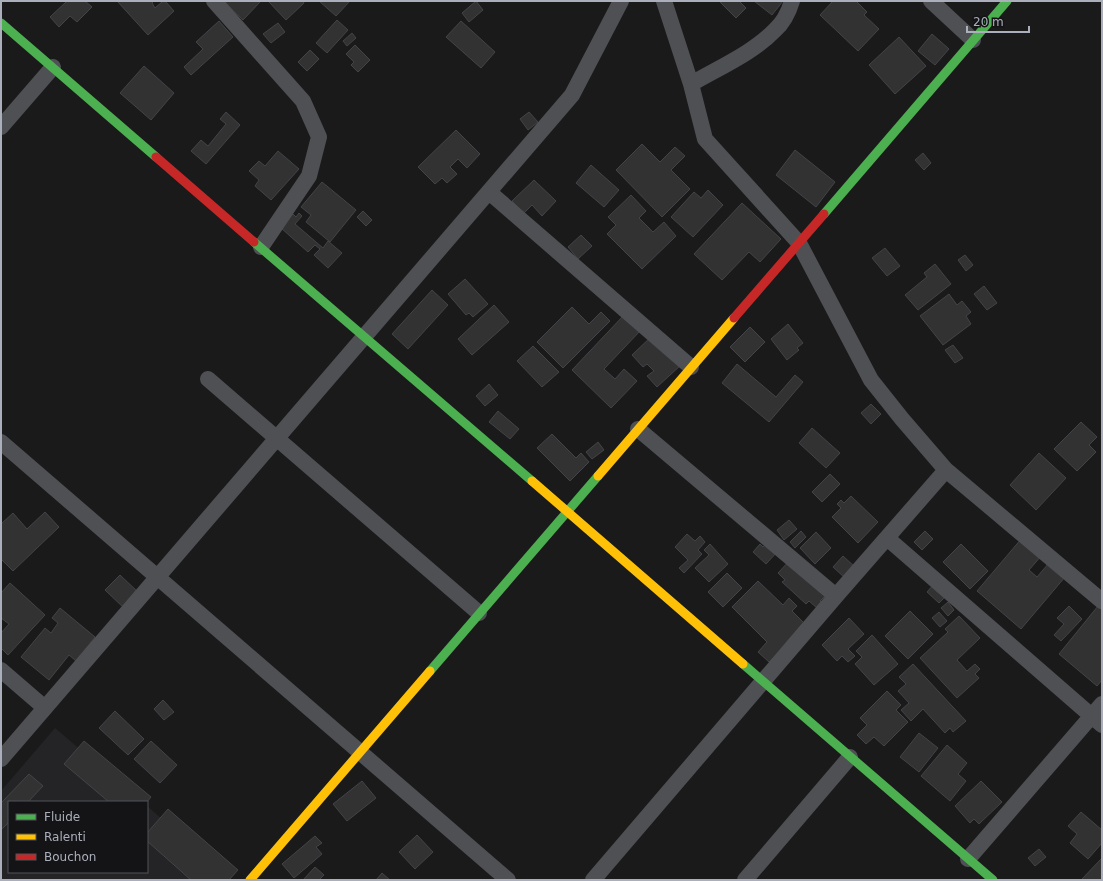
<svg xmlns="http://www.w3.org/2000/svg" width="1103" height="881" viewBox="0 0 1103 881" font-family="'DejaVu Sans',sans-serif">
<rect width="100%" height="100%" fill="#1a1a1b"/>
<path fill="#242427" d="M55,728l87,74h-133v70h138v-66l84,73 -1,1h-229v-89z"/>
<path fill="#323233" stroke="#434447" d="M67,1h18l7,6 -15,15 -7,-6 -11,11 -9,-10z
M117,1h37l-2,2 3,5 8,-7h2l9,10 -26,24z
M223,1h38l-18,19z
M268,1h35l1,2 -18,17z
M319,1h31l-14,15z
M476,1l7,9 -14,12 -7,-9z
M719,1h20l7,7 -10,10z
M754,1h29l-11,14z
M833,1h23l11,11 -3,3 15,14 -21,22 -38,-36z
M337,20l11,10 -21,23 -11,-10z
M219,21l14,16 -42,38 -7,-8 19,-18 -7,-7z
M461,21l34,31 -14,16 -35,-31z
M278,23l7,9 -14,11 -8,-9z
M352,33l4,5 -9,8 -4,-5z
M932,34l17,15 -14,16 -17,-14z
M899,37l27,29 -31,28 -26,-29z
M355,45l15,15 -12,12 -7,-7 3,-3 -8,-8z
M310,50l9,9 -12,12 -9,-9z
M144,66l30,27 -23,27 -31,-27z
M226,112l14,13 -34,39 -15,-13 10,-11 7,6 18,-22 -6,-5z
M529,112l9,10 -10,8 -8,-11z
M456,130l24,24 -13,14 -9,-9 -8,8 7,7 -10,9 -5,-5 -7,6 -17,-17z
M642,144l18,18 15,-15 10,9 -14,14 19,19 -28,28 -46,-47z
M795,150l40,32 -19,25 -40,-32z
M278,151l21,18 -28,31 -16,-14 4,-6 -10,-9 10,-10 6,5z
M923,153l8,10 -7,7 -9,-10z
M591,165l28,25 -15,17 -28,-24z
M534,180l22,21 -14,15 -10,-11 -8,8 -12,-12z
M322,182l34,28 -26,32 -24,-20 5,-7 -10,-8z
M708,190l15,15 -30,32 -22,-20 23,-25 7,6z
M631,195l15,16 -7,7 14,14 11,-10 12,14 -34,33 -35,-35 9,-9 -8,-8z
M742,203l39,36 -21,23 -11,-10 -27,28 -28,-26z
M363,211l9,9 -6,6 -9,-9z
M299,213l3,3 -7,8 28,24 5,-7 14,12 -14,15 -14,-13 6,-6 -5,-4 -7,7 -27,-24 12,-14 3,3z
M581,235l11,11 -14,13 -10,-12z
M885,248l15,18 -13,10 -15,-18z
M965,255l8,10 -7,6 -8,-11z
M935,264l16,20 -33,26 -13,-15 22,-18 -3,-4z
M465,279l23,25 -15,13 -4,-4 -3,2 -18,-21z
M984,286l13,17 -10,7 -13,-16z
M432,290l16,15 -40,44 -16,-15z
M949,294l8,11 5,-4 9,11 -5,4 5,8 -28,21 -23,-29z
M494,305l15,17 -37,33 -14,-16z
M572,307l17,17 12,-12 9,9 -47,47 -26,-26z
M625,314l16,16 -37,39 11,10 9,-10 13,12 -26,27 -39,-38z
M788,324l15,19 -6,5 2,2 -12,10 -16,-21z
M750,327l15,15 -20,20 -15,-15z
M653,335l28,30 -24,22 -10,-11 7,-5 -7,-7 -4,3 -11,-12z
M953,345l10,13 -8,5 -10,-13z
M533,346l26,26 -17,15 -25,-26z
M737,364l39,33 19,-22 8,7 -34,40 -47,-39z
M489,384l9,11 -13,11 -9,-10z
M871,404l10,10 -10,10 -10,-11z
M498,411l21,18 -9,10 -21,-17z
M1081,422l16,15 -8,8 7,7 -19,19 -23,-22z
M812,428l28,25 -14,15 -27,-25z
M552,434l24,24 5,-5 8,9 -19,19 -33,-33z
M598,442l6,8 -12,9 -6,-7z
M1039,453l27,25 -30,32 -26,-25z
M830,474l10,10 -18,18 -10,-10z
M851,496l27,26 -20,21 -26,-26 9,-9 -4,-4 4,-4 3,3z
M45,512l14,15 -46,44 -12,-12v-35l12,-11 14,16z
M789,520l8,9 -13,11 -7,-10z
M801,531l5,6 -11,11 -5,-6z
M925,531l8,8 -11,11 -8,-8z
M816,532l15,16 -16,16 -15,-16z
M687,534l8,7 5,-5 5,6 -7,8 4,4 -18,19 -5,-5 9,-8 -13,-13z
M1022,538l20,17 -13,15 8,7 12,-14 16,14 -44,52 -44,-38z
M768,541l10,10 -12,13 -13,-12 7,-8 3,3z
M710,544l18,20 -19,18 -14,-14 14,-13 -5,-5z
M961,544l27,27 -18,18 -27,-27z
M843,556l12,11 -10,11 -12,-11z
M791,559l37,34 -8,8 2,2 -5,5 -8,-7 -3,3 -24,-22 3,-2 -7,-7z
M727,573l15,15 -19,19 -15,-15z
M120,575l19,18 -14,16 -20,-19z
M758,581l25,24 6,-7 8,8 -5,5 14,14 -37,37 -11,-10 9,-10 -35,-35z
M10,583l35,32 -37,40 -7,-7v-15l8,-9 -8,-6v-25z
M934,584l13,11 -8,8 -12,-11z
M948,602l6,8 -6,6 -7,-8z
M1069,606l13,13 -21,22 -7,-6 10,-11 -7,-6z
M1098,606l4,4v70l-5,6 -38,-32z
M60,608l35,29 -19,24 -7,-6 -20,25 -28,-23 24,-29 6,5 7,-10 -6,-5z
M910,611l23,23 -25,25 -23,-23z
M939,612l8,9 -7,6 -8,-9z
M959,616l21,22 -23,22 10,11 8,-7 5,5 -5,5 4,4 -22,20 -37,-40 28,-26 -3,-3z
M849,618l15,16 -16,15 7,7 -7,6 -6,-6 -5,5 -15,-16z
M872,635l26,29 -24,21 -19,-21 7,-7 -6,-6z
M913,664l53,57 -13,11 -3,-4 -5,5 -22,-24 -12,12 -10,-11 8,-7 -11,-12 8,-7 -7,-7z
M887,691l14,14 -5,5 12,12 -24,24 -10,-9 -8,7 -9,-9 10,-10 -7,-7z
M163,700l11,12 -10,8 -10,-11z
M115,711l29,28 -16,16 -29,-27z
M919,733l19,15 -19,24 -19,-15z
M84,741l67,56 -4,5h-38l-45,-38z
M151,741l26,24 -17,18 -26,-24z
M947,745l20,18 -9,11 8,7 -16,20 -29,-25z
M29,774l14,12 -15,16h-19v20l-8,8v-27z
M362,781l14,17 -29,23 -14,-17z
M981,781l21,21 -23,22 -5,-5 -4,4 -15,-17z
M168,809l70,61 -9,10h-38l-44,-39v-8z
M1081,812l21,18v13l-14,16 -18,-16 7,-9 -9,-8z
M417,835l16,17 -18,17 -16,-17z
M315,836l7,7 -6,4 6,7 -28,24 -12,-14z
M1039,849l7,8 -11,9 -7,-8z
M1102,858v22h-21z
M315,867l9,8 -5,5h-16z
M382,873l8,7h-14z"/>
<g fill="none" stroke-linecap="round" stroke-linejoin="round">
<path stroke="#4e5054" stroke-width="16" d="M214,1l89,100 16,36 -10,39 -48,71
M664,1l27,83 14,55 94,104 72,137 31,39 44,51 156,131
M931,1l42,39
M691,84c27,-16 62,-31 84,-54 8,-7 14,-19 17,-29
M1,127l52,-60
M489,192l202,175
M208,379l271,234
M638,429l198,167
M1,442l507,438
M887,538l215,187
M1,670l44,38
M1,759l571,-664 49,-94
M968,859l134,-155
M593,880l243,-284 110,-126
M745,880l105,-123"/>
<path stroke="#4caf50" stroke-width="9" d="M1,23l155,134
M824,214l183,-213
M254,242l278,239
M743,664l250,216
M430,671l168,-195"/>
<path stroke="#ffc107" stroke-width="9" d="M598,476l136,-158
M532,481l211,183
M250,880l180,-209"/>
<path stroke="#c62828" stroke-width="9" d="M156,157l98,85
M734,318l90,-104"/>
</g>
<rect width="1103" height="881" fill="none" stroke="#abafbb" stroke-width="4"/>
<rect x="8" y="801" width="140" height="72" fill="#141417" stroke="#505259"/>
<rect x="16" y="814" width="20" height="6" fill="#4caf50" stroke="#505259"/>
<text x="44" y="821" font-size="12" fill="#abafbb">Fluide</text>
<rect x="16" y="834" width="20" height="6" fill="#ffc107" stroke="#505259"/>
<text x="44" y="841" font-size="12" fill="#abafbb">Ralenti</text>
<rect x="16" y="854" width="20" height="6" fill="#c62828" stroke="#505259"/>
<text x="44" y="861" font-size="12" fill="#abafbb">Bouchon</text>
<path d="M967 26v6h62v-6" fill="none" stroke="#abafbb" stroke-width="2"/>
<text x="973" y="26" font-size="12" fill="#abafbb" stroke="#141417" stroke-width="3" paint-order="stroke">20 m</text>
</svg>
